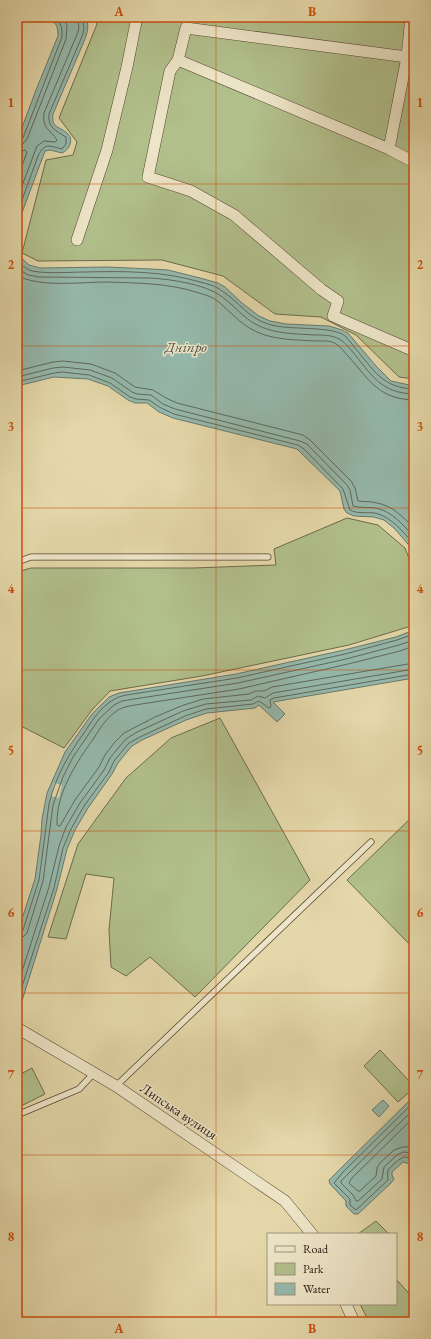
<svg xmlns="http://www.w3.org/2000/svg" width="431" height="1339" viewBox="0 0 431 1339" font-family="'EB Garamond',serif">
<rect width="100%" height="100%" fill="#e4d7a9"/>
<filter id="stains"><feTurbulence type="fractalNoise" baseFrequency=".005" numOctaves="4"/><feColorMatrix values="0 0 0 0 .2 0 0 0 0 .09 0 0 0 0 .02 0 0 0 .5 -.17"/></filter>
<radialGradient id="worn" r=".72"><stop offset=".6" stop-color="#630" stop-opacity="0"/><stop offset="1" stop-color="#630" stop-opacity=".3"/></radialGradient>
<path fill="#b1bf8b" stroke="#6c6b4c" d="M93,17h321v362l-15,-2 -43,-42 -35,-18 -46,-3 -52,-38 -61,-16 -124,1 -16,-8 24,-93 27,-5 4,-13 -18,-24 38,-94z
M347,518l31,7 27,23 9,23v50l-6,6 -59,18 -147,31 -92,15 -18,19 -28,38 -47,-24v-152l14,-4h162l83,-3 -2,-16z
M220,718l90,162 -115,117 -45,-40 -24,19 -15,-9 -2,-37 5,-52 -28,-4 -20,65 -18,-2 30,-93 48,-66 45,-40z
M414,815v134l-67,-69z
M380,1050l34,36v2l-16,14 -34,-36z
M32,1068l13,26 -28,14v-32z
M376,1221l13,13h-31z
M396,1279l16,18 -3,25h-40l-9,-18h36z"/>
<path fill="#95b9ac" stroke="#69786d" d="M40,17h45c6,9 1,20 -3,29l-29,68c-2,15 7,12 15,20 6,6 1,16 -6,19l-12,-3 -5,1 -28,75v-85l19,-51 22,-54c0,-15 -5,-15 -18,-19z
M17,254l12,11 11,3 67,-1 44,2 17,1 32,8 18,5 7,4 17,16 17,13 11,5 16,3 43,2 13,4 6,3 28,33 15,15 23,5v165l-20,-23 -10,-8 -10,-3 -20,-1 -7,-3 -3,-4 -4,-18 -43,-42 -124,-31 -14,-6 -12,-9h-12l-7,-3 -20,-14 -20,-7 -34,-2 -37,9z
M414,630v48l-141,24 12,12 -8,8 -18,-17 -4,3 -48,5 -21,7 -44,20 -10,6 -6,7 -8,10 -6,11 -24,34 -13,22 -8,19 -10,40 -36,115 -4,2v-72l18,-55 6,-44 1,-16 5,-26 18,-41 27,-38 17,-17 10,-4 117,-19 108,-24 52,-13z
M414,1096v65l-4,3 -7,-2 -11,10v3l2,4 -3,4 -33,31h-4l-8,-8v-5l-16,-17 -1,-4z
M383,1100l6,6 -10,11 -7,-7z"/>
<path fill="#e4d7a9" d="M54,783l8,2 -3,13 -8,-2z"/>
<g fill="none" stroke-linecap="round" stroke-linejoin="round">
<path stroke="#5e685d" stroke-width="1" d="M17,140h3l3,-2 39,-101c0,-9 0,-15 -9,-20
M17,146l6,-2 4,-5 39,-100 1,-14 -5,-8
M17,152l8,-2 2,2 -10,28
M17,199l20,-53 7,-5 11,1 2,-2c-7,-11 -15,-11 -13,-27l34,-81 1,-5 -2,-10
M17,214l21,-58c7,-14 11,-10 24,-7l4,-5v-7c-10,-6 -19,-10 -17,-23l34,-80 1,-7 -2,-10
M17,260c4,5 9,9 15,11 16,3 37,1 54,1 38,-1 77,-1 114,10 8,2 16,4 22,9 16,10 26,27 46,33 20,7 63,1 77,12 4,4 7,8 10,12 19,22 27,40 59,41
M17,268l11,7 11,2 111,1c19,1 55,6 71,18 16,11 25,27 46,33 15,5 32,5 48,6 8,0 17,0 24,4 5,2 9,8 13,12 20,24 28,42 62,43
M17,275c20,13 65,7 89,7 32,1 63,1 93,11 6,2 12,3 17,7 6,4 10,9 16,14 9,9 20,17 33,21 16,5 34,5 51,6 7,0 14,-1 20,3 5,3 9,9 13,13 21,24 30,42 65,43
M17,371l36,-9 10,-1 28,3 24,9 20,14 18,3 13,8 11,5 126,32 7,5 41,41 4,7 3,13c6,1 13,0 19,2 16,3 26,14 37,25
M17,377l36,-9 10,-1 27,3 22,8 20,14 5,2 14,1 12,9 12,5 125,32 7,3 40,41 3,5 3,16c8,2 15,1 23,2 17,4 27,17 38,29
M17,382l37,-9 8,-1 27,3 21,8 20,14 6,2 13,1 12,8 13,6 124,31 6,4 39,40 7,21c7,4 17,2 25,3 17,4 28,19 39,31
M414,646l-14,5 -52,13 -109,25 -104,16c-6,1 -12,2 -17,5 -11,7 -18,18 -24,28 -18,25 -38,55 -37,87l1,1h2l15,-26 24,-33 6,-12 9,-12 10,-10 31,-16 26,-11 22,-7 46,-5 7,-3h8l8,-4 142,-24
M17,933h3l3,-3 16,-50 10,-76c7,-29 20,-50 37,-74 7,-11 15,-23 27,-30 6,-4 13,-5 20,-6l104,-16 108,-24 52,-14 17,-6
M17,938l6,-1 4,-4 16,-52 10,-76 10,-28 10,-20 26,-38 15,-14 8,-4 12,-2 104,-16 108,-24 53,-14 15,-5
M17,987l32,-100 10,-41 7,-19 14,-24 24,-33 6,-12 9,-11 7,-8 11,-7 46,-21 23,-7 45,-4 7,-4 7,2 8,-5 141,-24
M17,1002l37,-114 9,-40 8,-19 13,-23 25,-34 5,-11 9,-11 6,-7 11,-6 45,-21 21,-7 47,-5 6,-3 10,7 2,-1 -1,-7 4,-2 140,-24
M414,1102l-70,69 -10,12 16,16v6l6,5 32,-30c0,-3 -1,-6 0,-10 2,-3 12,-12 16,-13 4,0 6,2 10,1
M414,1109l-66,65 -7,7v2l12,12 3,6h2l24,-22 2,-12 13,-12 6,-3 11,1
M414,1117l-62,61 -3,5 9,8h2l16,-15 1,-8 3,-5 14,-13 8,-3h12"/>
<defs>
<path id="lane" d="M17,562l14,-5h237
M116,1086l255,-244
M17,1115l62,-26 15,-16"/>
<path id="street" d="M411,17l-4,40 -221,-29 -8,32 211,89 25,13
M178,60l-8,11 -22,106 43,14 43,24 88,75 16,11 -5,15 81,35
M389,149l18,-92 6,2
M77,240l30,-90 20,-83 10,-50
M17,1028l99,58 169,115 27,33
M346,1304l8,18"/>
</defs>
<use href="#lane" stroke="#564735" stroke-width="7"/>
<use href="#street" stroke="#564735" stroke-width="12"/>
<use href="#lane" stroke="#ede5c7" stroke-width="5.5"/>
<use href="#street" stroke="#ede5c7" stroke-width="11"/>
</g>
<path fill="none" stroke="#cb4f0c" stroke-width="1" stroke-opacity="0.55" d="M216,17v1305M17,184h397M17,346h397M17,508h397M17,670h397M17,831h397M17,993h397M17,1155h397"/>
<g text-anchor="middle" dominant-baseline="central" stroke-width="3" stroke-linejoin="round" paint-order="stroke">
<g font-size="14" fill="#26170e" stroke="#ede5c7">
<text transform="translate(179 1111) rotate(34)">Липська вулиця</text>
</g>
<g font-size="15" font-style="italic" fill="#4d5045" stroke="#ede5c7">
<text x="186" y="346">Дніпро</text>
</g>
</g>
<rect width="431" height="1339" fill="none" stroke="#e4d7a9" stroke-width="44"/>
<rect x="267" y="1233" width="130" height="72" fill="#ede5c7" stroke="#9d937d"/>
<rect x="275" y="1246" width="20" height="6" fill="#ede5c7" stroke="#9d937d"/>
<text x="303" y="1253" font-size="12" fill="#26170e">Road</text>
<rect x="275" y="1263" width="20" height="12" fill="#b1bf8b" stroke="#9d937d"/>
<text x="303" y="1273" font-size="12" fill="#26170e">Park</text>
<rect x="275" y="1283" width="20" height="12" fill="#95b9ac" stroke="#9d937d"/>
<text x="303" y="1293" font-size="12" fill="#26170e">Water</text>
<rect x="22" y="22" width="387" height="1295" fill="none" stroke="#cb4f0c" stroke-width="1.5"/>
<g font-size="13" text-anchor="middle" font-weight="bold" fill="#cb4f0c">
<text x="119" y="16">A</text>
<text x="312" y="16">B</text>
<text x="11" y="107">1</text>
<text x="420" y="107">1</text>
<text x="11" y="269">2</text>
<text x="420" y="269">2</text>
<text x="11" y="431">3</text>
<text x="420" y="431">3</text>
<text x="11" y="593">4</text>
<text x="420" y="593">4</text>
<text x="11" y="755">5</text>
<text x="420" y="755">5</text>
<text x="11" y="917">6</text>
<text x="420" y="917">6</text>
<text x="11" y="1079">7</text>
<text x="420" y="1079">7</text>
<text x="11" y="1241">8</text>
<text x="420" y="1241">8</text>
<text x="119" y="1333">A</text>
<text x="312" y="1333">B</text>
</g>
<rect width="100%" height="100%" filter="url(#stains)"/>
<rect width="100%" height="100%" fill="url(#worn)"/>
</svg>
